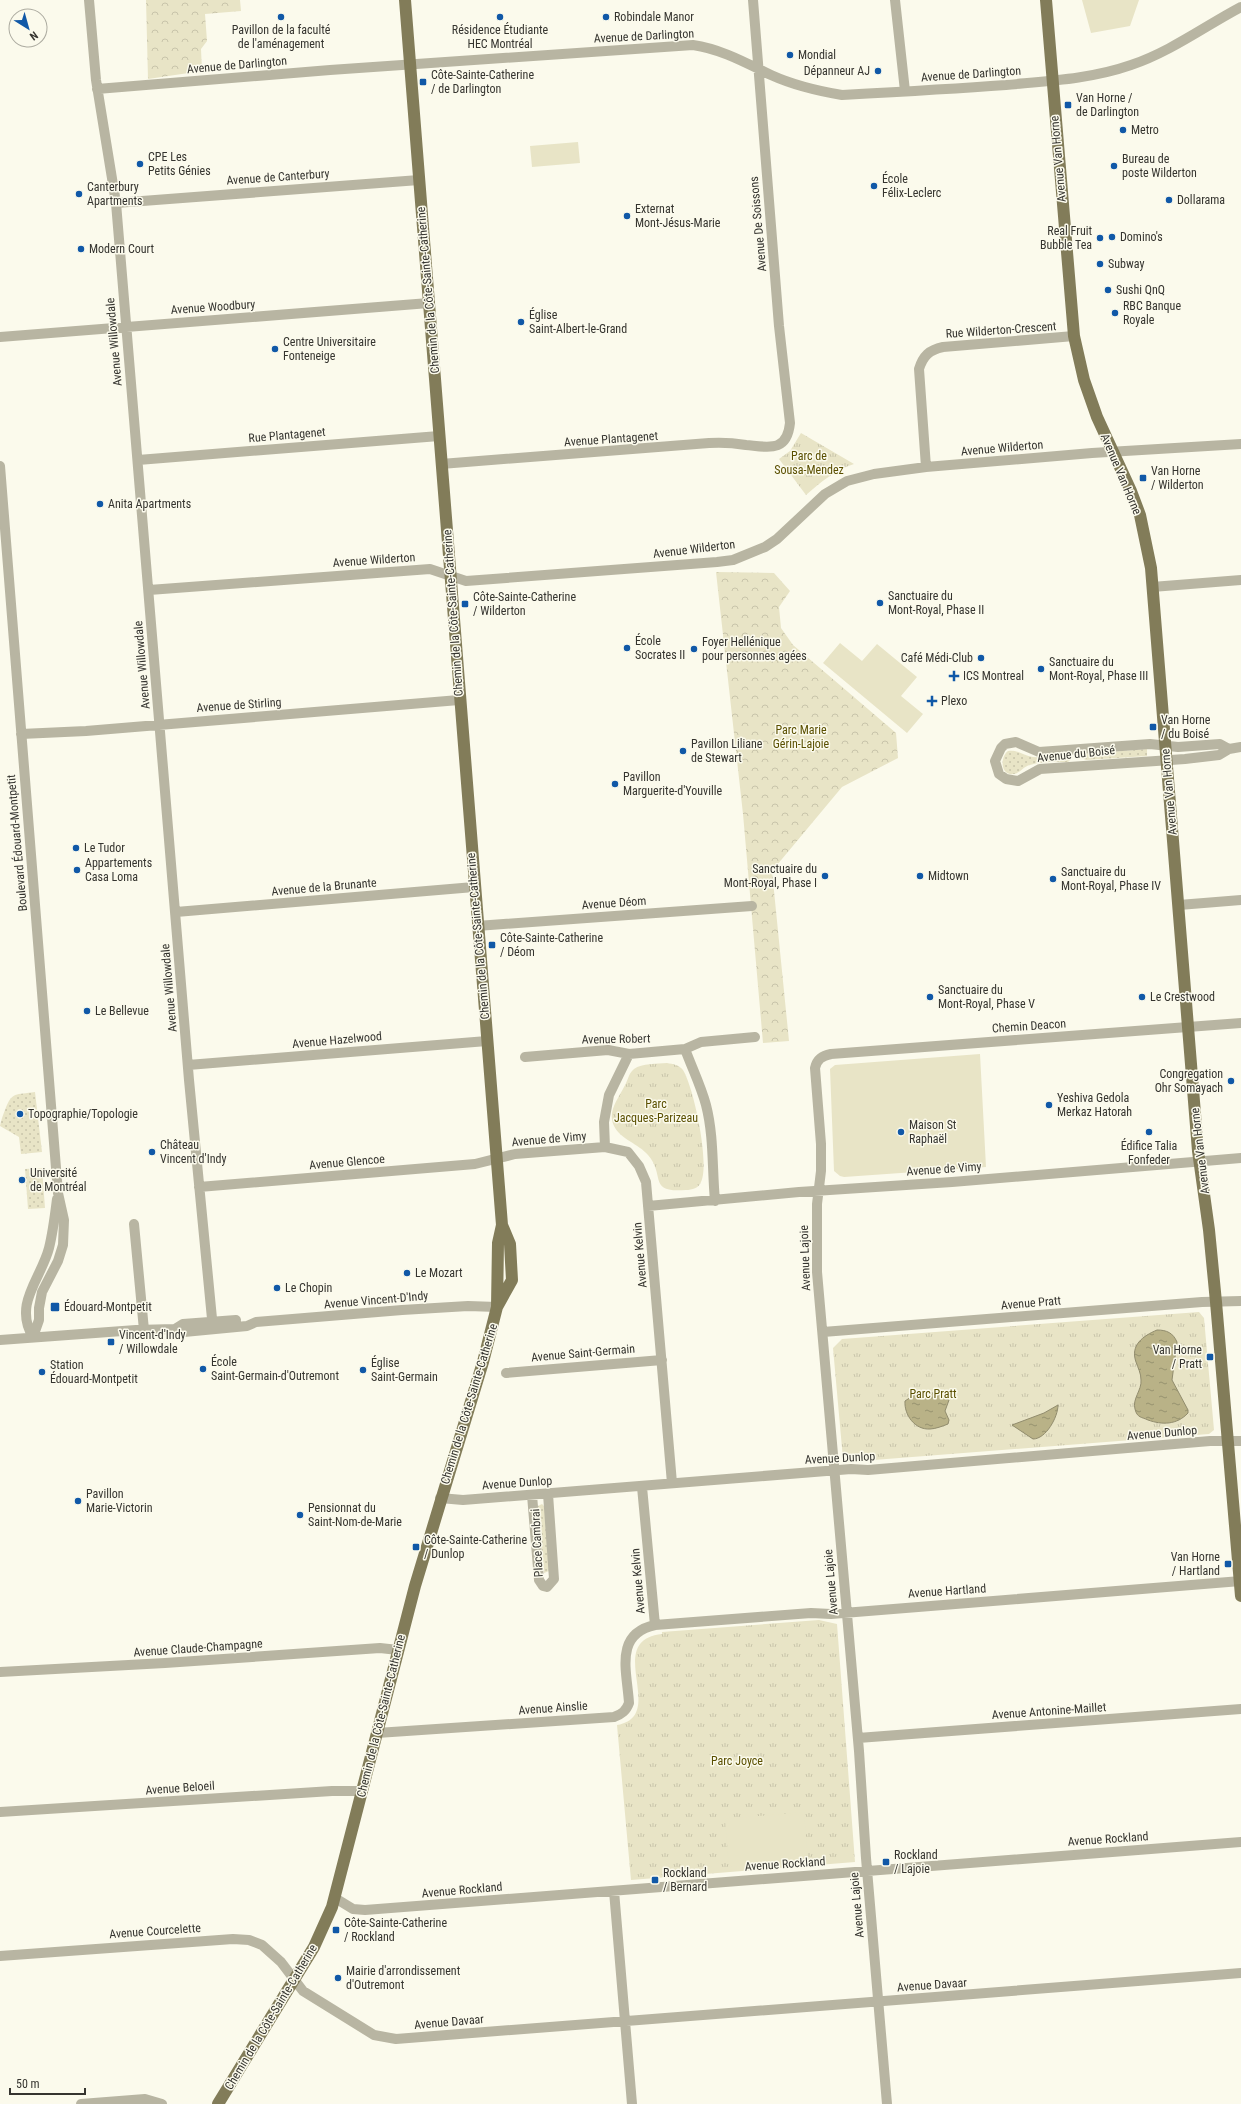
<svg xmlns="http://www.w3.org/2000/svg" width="1241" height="2104" viewBox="0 0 1241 2104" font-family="'Roboto Condensed',sans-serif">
<defs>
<pattern id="grass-dots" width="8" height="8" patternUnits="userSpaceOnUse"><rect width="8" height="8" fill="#e8e4c6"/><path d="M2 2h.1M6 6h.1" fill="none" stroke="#c8c4aa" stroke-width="1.8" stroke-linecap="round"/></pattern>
<pattern id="forest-crowns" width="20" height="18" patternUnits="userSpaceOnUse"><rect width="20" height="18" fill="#e8e4c6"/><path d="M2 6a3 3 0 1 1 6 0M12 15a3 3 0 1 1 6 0" fill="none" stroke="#c8c4aa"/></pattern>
<pattern id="park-tufts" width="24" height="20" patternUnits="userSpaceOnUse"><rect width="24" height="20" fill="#e8e4c6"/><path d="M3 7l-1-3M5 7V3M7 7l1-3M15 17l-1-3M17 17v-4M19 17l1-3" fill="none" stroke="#c8c4aa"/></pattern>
<pattern id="water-ripples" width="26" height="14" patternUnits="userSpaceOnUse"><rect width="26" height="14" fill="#b9b287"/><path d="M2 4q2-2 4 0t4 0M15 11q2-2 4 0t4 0" fill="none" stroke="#97926f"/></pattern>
</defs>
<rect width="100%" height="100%" fill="#fbfaec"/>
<path fill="url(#grass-dots)" d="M1147,749v7l-61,4 -4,-2 3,-4z
M1008,751c9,-2 16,5 25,6 12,1 24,-1 36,-2l2,4 -3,3c-12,0 -26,-1 -38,3 -6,1 -10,8 -16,9 -14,2 -14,-17 -6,-23z
M35,1092l7,60 -21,2 -2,-17 -19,-11c1,-6 3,-11 5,-16 7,-19 11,-15 30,-18z
M42,1168l3,40 -17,1 -3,-40z
M542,1504l3,3 4,64 -5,2 -6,-67z"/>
<path fill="url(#forest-crowns)" d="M146,0h94l1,11 -36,3 2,27 -6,8 1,22 -54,8z
M716,572l58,1 16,18 -11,16 2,21 12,17 103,88 2,25 -56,29 -70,84 17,170 -26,2 -20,-229z"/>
<path fill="url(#park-tufts)" d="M801,433l53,31c-19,6 -33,18 -48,31l-27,-36 11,-8z
M667,1063c6,1 12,2 16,7 11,18 27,94 18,112 -2,6 -9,8 -15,8 -39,3 -20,-14 -38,-35 -9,-11 -28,-16 -34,-29 -7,-14 4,-27 10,-39 4,-6 4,-13 10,-18 8,-6 23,-5 33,-6z
M1199,1312l5,6 10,112 -5,4 -361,28 -5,-3 -10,-111 9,-9z
M819,1620l18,4 18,238 -224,18 -14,-155c52,-9 -15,-84 45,-91v-2z"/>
<path fill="#e8e4c6" d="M1082,0h57l-9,26 -39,7z
M578,142l2,21 -48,4 -2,-21z
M840,643l22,18 15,-17 40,33 -16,19 22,18 -16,19 -84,-70z
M980,1054l6,113 -142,10 -4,-1 -6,-5 -4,-102 5,-4z
M804,1812l4,48 -79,7 -4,-48z"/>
<path fill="url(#water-ripples)" stroke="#918c6d" d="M1157,1330c10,0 16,3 20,12l-5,38 16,30v3c-11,12 -26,12 -40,7 -6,-3 -11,-2 -13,-11 -3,-10 7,-19 6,-29 0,-7 -3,-12 -5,-18 -6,-17 7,-26 21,-32z
M917,1393h19l13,7 -4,11 4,9 -1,4c-5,2 -13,5 -18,5 -15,1 -26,-14 -25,-28z
M1058,1405c0,12 -12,34 -25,34l-21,-14 32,-12z"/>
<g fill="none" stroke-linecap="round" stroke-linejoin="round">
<path stroke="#b8b5a2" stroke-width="10" d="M89,0l7,80 20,123 73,877 24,249
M895,0l10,91
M97,89l233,-19 363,-25c28,4 53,18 78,30 22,10 47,16 71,20 55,-3 109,-6 164,-10 42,-4 85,-6 125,-20 39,-13 74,-39 110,-58
M116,203l303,-23
M0,337l429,-34
M138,460l301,-24
M441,464l268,-21c13,-1 25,0 37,2 22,2 41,8 44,-22l-11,-97 -26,-326
M0,466l58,727 6,27 -1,25 -5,16 -16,31 -3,16v12l-6,17
M926,467l-7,-98c4,-13 10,-19 24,-22l131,-11
M1152,587l89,-7
M149,590l281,-21 36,12 251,-19 16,-2 32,-13 12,-8 48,-45 22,-13 27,-7 52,-7 166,-14 149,-9
M21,734l65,-3 373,-31
M1229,749l-9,-5 -42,3 -28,-3 -111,8 -23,-10 -11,2 -4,4 -6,13 4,13 7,5 12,2 22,-12 145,-10 34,-4 10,-6 12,-2
M1179,905l62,-5
M176,912l298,-25
M477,926l275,-20
M685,1049c7,19 16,37 21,56 8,31 6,64 9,96
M525,1057l83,-7 21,4 56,-5 16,-7 54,-5
M188,1065l299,-24
M605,1147l-1,-25 5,-27 20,-41
M199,1187l276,-23 40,-10 90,-7 23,5 11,14 7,16 26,301
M648,1206l151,-14 153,-10 289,-24
M134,1224l10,106
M175,1329l8,-5 53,-4
M823,1332l379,-30 39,-1
M33,1337c-20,-33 8,-58 16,-89 4,-16 6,-33 8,-49
M0,1340l136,-10 39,-1 9,3 63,-6 9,-4 146,-12 66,-4 29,1
M506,1373l156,-13
M642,1487l13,138
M532,1495l7,85 4,6 4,1 7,-8 -6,-85
M440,1498l23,2 388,-31 17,1 342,-29h31
M0,1672l165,-9 215,-15 18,2
M377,1733l237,-16c8,-3 12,-6 15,-14 -2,-32 -15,-69 26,-78l156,-12 20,1 410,-33
M858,1738l383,-29
M0,1812l332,-21h30
M614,1891l18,213
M335,1898l18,11 12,1 876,-68
M0,1956l233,-17 16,1 13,5 19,17 22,29 71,44 22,4 845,-66
M81,2104l64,-5 17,5
M887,2104l-21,-246 -7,-107 -42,-479v-68l4,-33v-27l-6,-76c2,-9 7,-12 16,-14l410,-31"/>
<path stroke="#827c59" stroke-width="12" d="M405,0l97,1225 -4,18 -1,64
M1046,0l28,336 10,44 13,37 34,74 9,24 11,53 47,583 11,79 7,72 25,294
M218,2104l96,-157 18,-40 83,-321 68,-224 14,-55 15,-27 -2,-36 -8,-19"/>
</g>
<g fill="#1058a7" stroke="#fbfaec" stroke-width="1.5">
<circle cx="281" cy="17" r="4"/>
<circle cx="500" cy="17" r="4"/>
<circle cx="606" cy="17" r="4"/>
<circle cx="790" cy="55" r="4"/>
<circle cx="878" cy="71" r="4"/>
<rect x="419" y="78" width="8" height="8" rx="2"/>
<rect x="1064" y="101" width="8" height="8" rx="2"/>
<circle cx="1123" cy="130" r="4"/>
<circle cx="140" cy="164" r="4"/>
<circle cx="1114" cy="166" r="4"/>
<circle cx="874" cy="186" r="4"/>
<circle cx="79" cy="194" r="4"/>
<circle cx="1169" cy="200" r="4"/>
<circle cx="627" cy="216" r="4"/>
<circle cx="1112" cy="237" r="4"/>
<circle cx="1100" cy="238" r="4"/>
<circle cx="81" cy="249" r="4"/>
<circle cx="1100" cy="264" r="4"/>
<circle cx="1108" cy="290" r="4"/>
<circle cx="1115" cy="313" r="4"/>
<circle cx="521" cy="322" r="4"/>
<circle cx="275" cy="349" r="4"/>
<rect x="1139" y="474" width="8" height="8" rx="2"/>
<circle cx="100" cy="504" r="4"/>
<circle cx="880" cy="603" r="4"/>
<rect x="461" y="600" width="8" height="8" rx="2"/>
<circle cx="627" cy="648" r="4"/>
<circle cx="694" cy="649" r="4"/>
<circle cx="981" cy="658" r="4"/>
<circle cx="1041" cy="669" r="4"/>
<path d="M952 670h4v4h4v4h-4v4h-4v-4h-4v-4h4z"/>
<path d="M930 695h4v4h4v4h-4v4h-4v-4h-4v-4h4z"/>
<rect x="1149" y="723" width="8" height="8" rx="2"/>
<circle cx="683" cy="751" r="4"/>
<circle cx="615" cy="784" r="4"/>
<circle cx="76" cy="848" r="4"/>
<circle cx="77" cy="870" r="4"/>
<circle cx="825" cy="876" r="4"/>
<circle cx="920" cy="876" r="4"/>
<circle cx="1053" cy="879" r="4"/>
<rect x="488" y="941" width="8" height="8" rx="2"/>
<circle cx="930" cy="997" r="4"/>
<circle cx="1142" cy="997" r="4"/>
<circle cx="87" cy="1011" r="4"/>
<circle cx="1231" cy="1081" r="4"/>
<circle cx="1049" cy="1105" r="4"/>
<circle cx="20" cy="1114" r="4"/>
<circle cx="901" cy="1132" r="4"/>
<circle cx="1149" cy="1132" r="4"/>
<circle cx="152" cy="1152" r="4"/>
<circle cx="22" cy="1180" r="4"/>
<circle cx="407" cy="1273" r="4"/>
<circle cx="277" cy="1288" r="4"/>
<rect x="50" y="1302" width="10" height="10" rx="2"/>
<rect x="107" y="1338" width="8" height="8" rx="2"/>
<rect x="1206" y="1353" width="8" height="8" rx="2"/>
<circle cx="203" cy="1369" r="4"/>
<circle cx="363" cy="1370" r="4"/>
<circle cx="42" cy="1372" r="4"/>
<circle cx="78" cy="1501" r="4"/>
<circle cx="300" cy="1515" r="4"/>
<rect x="412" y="1543" width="8" height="8" rx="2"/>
<rect x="1224" y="1560" width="8" height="8" rx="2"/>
<rect x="882" y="1858" width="8" height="8" rx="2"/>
<rect x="651" y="1876" width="8" height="8" rx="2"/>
<rect x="332" y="1926" width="8" height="8" rx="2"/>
<circle cx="338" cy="1978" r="4"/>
</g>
<g text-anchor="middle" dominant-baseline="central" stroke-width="3" stroke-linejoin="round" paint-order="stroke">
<g font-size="12" fill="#35342f" stroke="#fbfaec" text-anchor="start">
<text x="614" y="17">Robindale Manor</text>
<text x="281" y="30" text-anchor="middle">Pavillon de la faculté<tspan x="281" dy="14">de l'aménagement</tspan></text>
<text x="500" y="30" text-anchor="middle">Résidence Étudiante<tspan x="500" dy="14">HEC Montréal</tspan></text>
<text x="798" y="55">Mondial</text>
<text x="870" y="71" text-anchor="end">Dépanneur AJ</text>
<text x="431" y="75">Côte-Sainte-Catherine<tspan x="431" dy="14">/ de Darlington</tspan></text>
<text x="1076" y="98">Van Horne /<tspan x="1076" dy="14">de Darlington</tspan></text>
<text x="1131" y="130">Metro</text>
<text x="148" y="157">CPE Les<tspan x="148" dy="14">Petits Génies</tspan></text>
<text x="1122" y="159">Bureau de<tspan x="1122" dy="14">poste Wilderton</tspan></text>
<text x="882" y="179">École<tspan x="882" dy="14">Félix-Leclerc</tspan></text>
<text x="87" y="187">Canterbury<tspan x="87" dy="14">Apartments</tspan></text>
<text x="1177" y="200">Dollarama</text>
<text x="635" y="209">Externat<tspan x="635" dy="14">Mont-Jésus-Marie</tspan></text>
<text x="1092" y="231" text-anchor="end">Real Fruit<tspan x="1092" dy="14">Bubble Tea</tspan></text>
<text x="1120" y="237">Domino's</text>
<text x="89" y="249">Modern Court</text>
<text x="1108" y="264">Subway</text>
<text x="1116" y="290">Sushi QnQ</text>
<text x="1123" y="306">RBC Banque<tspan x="1123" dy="14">Royale</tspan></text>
<text x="529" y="315">Église<tspan x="529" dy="14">Saint-Albert-le-Grand</tspan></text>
<text x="283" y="342">Centre Universitaire<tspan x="283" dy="14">Fonteneige</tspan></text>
<text x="1151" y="471">Van Horne<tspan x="1151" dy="14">/ Wilderton</tspan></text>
<text x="108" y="504">Anita Apartments</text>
<text x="888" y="596">Sanctuaire du<tspan x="888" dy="14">Mont-Royal, Phase II</tspan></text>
<text x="473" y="597">Côte-Sainte-Catherine<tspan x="473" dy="14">/ Wilderton</tspan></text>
<text x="635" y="641">École<tspan x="635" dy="14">Socrates II</tspan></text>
<text x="702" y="642">Foyer Hellénique<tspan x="702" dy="14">pour personnes agées</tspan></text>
<text x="973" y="658" text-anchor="end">Café Médi-Club</text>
<text x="1049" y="662">Sanctuaire du<tspan x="1049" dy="14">Mont-Royal, Phase III</tspan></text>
<text x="963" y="676">ICS Montreal</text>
<text x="941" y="701">Plexo</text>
<text x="1161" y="720">Van Horne<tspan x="1161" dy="14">/ du Boisé</tspan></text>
<text x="691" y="744">Pavillon Liliane<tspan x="691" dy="14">de Stewart</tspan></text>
<text x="623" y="777">Pavillon<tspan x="623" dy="14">Marguerite-d'Youville</tspan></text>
<text x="84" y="848">Le Tudor</text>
<text x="85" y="863">Appartements<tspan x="85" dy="14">Casa Loma</tspan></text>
<text x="817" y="869" text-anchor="end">Sanctuaire du<tspan x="817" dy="14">Mont-Royal, Phase I</tspan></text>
<text x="1061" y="872">Sanctuaire du<tspan x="1061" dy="14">Mont-Royal, Phase IV</tspan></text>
<text x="928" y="876">Midtown</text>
<text x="500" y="938">Côte-Sainte-Catherine<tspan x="500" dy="14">/ Déom</tspan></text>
<text x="938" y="990">Sanctuaire du<tspan x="938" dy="14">Mont-Royal, Phase V</tspan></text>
<text x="1150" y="997">Le Crestwood</text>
<text x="95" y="1011">Le Bellevue</text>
<text x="1223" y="1074" text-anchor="end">Congregation<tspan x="1223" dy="14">Ohr Somayach</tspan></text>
<text x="1057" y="1098">Yeshiva Gedola<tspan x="1057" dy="14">Merkaz Hatorah</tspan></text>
<text x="28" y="1114">Topographie/Topologie</text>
<text x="909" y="1125">Maison St<tspan x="909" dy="14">Raphaël</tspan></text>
<text x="160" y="1145">Château<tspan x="160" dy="14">Vincent d'Indy</tspan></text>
<text x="1149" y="1146" text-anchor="middle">Édifice Talia<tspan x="1149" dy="14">Fonfeder</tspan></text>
<text x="30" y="1173">Université<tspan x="30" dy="14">de Montréal</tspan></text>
<text x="415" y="1273">Le Mozart</text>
<text x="285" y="1288">Le Chopin</text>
<text x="64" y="1307">Édouard-Montpetit</text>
<text x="119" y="1335">Vincent-d'Indy<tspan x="119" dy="14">/ Willowdale</tspan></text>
<text x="1202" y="1350" text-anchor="end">Van Horne<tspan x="1202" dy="14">/ Pratt</tspan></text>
<text x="211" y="1362">École<tspan x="211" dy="14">Saint-Germain-d'Outremont</tspan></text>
<text x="371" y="1363">Église<tspan x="371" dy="14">Saint-Germain</tspan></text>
<text x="50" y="1365">Station<tspan x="50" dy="14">Édouard-Montpetit</tspan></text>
<text x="86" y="1494">Pavillon<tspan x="86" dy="14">Marie-Victorin</tspan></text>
<text x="308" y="1508">Pensionnat du<tspan x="308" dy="14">Saint-Nom-de-Marie</tspan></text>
<text x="424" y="1540">Côte-Sainte-Catherine<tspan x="424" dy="14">/ Dunlop</tspan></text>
<text x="1220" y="1557" text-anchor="end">Van Horne<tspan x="1220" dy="14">/ Hartland</tspan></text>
<text x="894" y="1855">Rockland<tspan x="894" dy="14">/ Lajoie</tspan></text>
<text x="663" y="1873">Rockland<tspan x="663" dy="14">/ Bernard</tspan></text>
<text x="344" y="1923">Côte-Sainte-Catherine<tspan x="344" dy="14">/ Rockland</tspan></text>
<text x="346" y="1971">Mairie d'arrondissement<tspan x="346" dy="14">d'Outremont</tspan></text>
</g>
<g font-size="12" fill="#35342f" stroke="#fbfaec">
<text transform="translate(644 36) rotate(-3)">Avenue de Darlington</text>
<text transform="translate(237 65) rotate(-5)">Avenue de Darlington</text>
<text transform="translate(971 74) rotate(-4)">Avenue de Darlington</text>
<text transform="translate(1058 159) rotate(-95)">Avenue Van Horne</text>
<text transform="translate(278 177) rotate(-4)">Avenue de Canterbury</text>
<text transform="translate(758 224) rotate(-95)">Avenue De Soissons</text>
<text transform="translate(428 290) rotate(-95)">Chemin de la Côte-Sainte-Catherine</text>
<text transform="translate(213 307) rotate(-4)">Avenue Woodbury</text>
<text transform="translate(1001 330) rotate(-4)">Rue Wilderton-Crescent</text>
<text transform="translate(114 342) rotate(-95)">Avenue Willowdale</text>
<text transform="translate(287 435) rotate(-5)">Rue Plantagenet</text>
<text transform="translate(611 439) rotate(-4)">Avenue Plantagenet</text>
<text transform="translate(1002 448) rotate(-5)">Avenue Wilderton</text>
<text transform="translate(1121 474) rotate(67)">Avenue Van Horne</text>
<text transform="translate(694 549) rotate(-7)">Avenue Wilderton</text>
<text transform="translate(374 560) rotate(-4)">Avenue Wilderton</text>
<text transform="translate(453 613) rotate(-94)">Chemin de la Côte-Sainte-Catherine</text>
<text transform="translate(142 665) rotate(-95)">Avenue Willowdale</text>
<text transform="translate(239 705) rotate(-4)">Avenue de Stirling</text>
<text transform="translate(1076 754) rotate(-6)">Avenue du Boisé</text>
<text transform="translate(1169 792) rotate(-95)">Avenue Van Horne</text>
<text transform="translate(17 843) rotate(-95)">Boulevard Édouard-Montpetit</text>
<text transform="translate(324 887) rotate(-5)">Avenue de la Brunante</text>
<text transform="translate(614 903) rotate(-4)">Avenue Déom</text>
<text transform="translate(478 936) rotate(-95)">Chemin de la Côte-Sainte-Catherine</text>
<text transform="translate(169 988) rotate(-95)">Avenue Willowdale</text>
<text transform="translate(1029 1026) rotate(-4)">Chemin Deacon</text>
<text transform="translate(616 1039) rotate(-1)">Avenue Robert</text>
<text transform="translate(337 1040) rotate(-5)">Avenue Hazelwood</text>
<text transform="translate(549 1139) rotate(-5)">Avenue de Vimy</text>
<text transform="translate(1200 1151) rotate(-97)">Avenue Van Horne</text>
<text transform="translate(347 1162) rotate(-5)">Avenue Glencoe</text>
<text transform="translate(944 1169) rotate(-4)">Avenue de Vimy</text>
<text transform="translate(640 1255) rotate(-95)">Avenue Kelvin</text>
<text transform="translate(805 1258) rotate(-92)">Avenue Lajoie</text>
<text transform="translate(376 1300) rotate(-5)">Avenue Vincent-D'Indy</text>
<text transform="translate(1031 1303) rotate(-5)">Avenue Pratt</text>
<text transform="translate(583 1353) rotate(-5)">Avenue Saint-Germain</text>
<text transform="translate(469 1404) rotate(-73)">Chemin de la Côte-Sainte-Catherine</text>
<text transform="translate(1162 1433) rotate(-5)">Avenue Dunlop</text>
<text transform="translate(840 1458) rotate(-3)">Avenue Dunlop</text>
<text transform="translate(517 1483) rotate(-4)">Avenue Dunlop</text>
<text transform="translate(537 1543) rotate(-93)">Place Cambrai</text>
<text transform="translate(638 1581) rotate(-95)">Avenue Kelvin</text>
<text transform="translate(831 1582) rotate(-95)">Avenue Lajoie</text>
<text transform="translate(947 1591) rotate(-4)">Avenue Hartland</text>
<text transform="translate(198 1648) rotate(-4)">Avenue Claude-Champagne</text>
<text transform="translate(553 1708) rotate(-4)">Avenue Ainslie</text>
<text transform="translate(1049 1711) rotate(-4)">Avenue Antonine-Maillet</text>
<text transform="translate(381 1716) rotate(-76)">Chemin de la Côte-Sainte-Catherine</text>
<text transform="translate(180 1788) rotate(-4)">Avenue Beloeil</text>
<text transform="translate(1108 1839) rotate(-4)">Avenue Rockland</text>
<text transform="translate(785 1864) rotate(-4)">Avenue Rockland</text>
<text transform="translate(462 1890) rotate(-5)">Avenue Rockland</text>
<text transform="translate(857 1905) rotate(-95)">Avenue Lajoie</text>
<text transform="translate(155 1931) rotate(-4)">Avenue Courcelette</text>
<text transform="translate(932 1985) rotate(-4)">Avenue Davaar</text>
<text transform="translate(271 2017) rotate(-59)">Chemin de la Côte-Sainte-Catherine</text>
<text transform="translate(449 2022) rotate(-5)">Avenue Davaar</text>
</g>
<g font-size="12" fill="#5a4f00" stroke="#fbfaec">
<text x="809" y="456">Parc de<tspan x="809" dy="14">Sousa-Mendez</tspan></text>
<text x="801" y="730">Parc Marie<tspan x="801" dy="14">Gérin-Lajoie</tspan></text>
<text x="656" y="1104">Parc<tspan x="656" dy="14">Jacques-Parizeau</tspan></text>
<text x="933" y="1394">Parc Pratt</text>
<text x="737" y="1761">Parc Joyce</text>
</g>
</g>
<g transform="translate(28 28) rotate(143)"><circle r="19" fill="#fbfaec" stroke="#acaba0"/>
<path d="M0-3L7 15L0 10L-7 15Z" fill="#1058a7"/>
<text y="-6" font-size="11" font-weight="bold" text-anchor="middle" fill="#35342f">N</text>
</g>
<path d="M10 2088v6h75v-6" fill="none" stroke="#35342f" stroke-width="2"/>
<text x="16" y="2088" font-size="12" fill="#35342f" stroke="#fbfaec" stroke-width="3" paint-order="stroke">50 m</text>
</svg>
